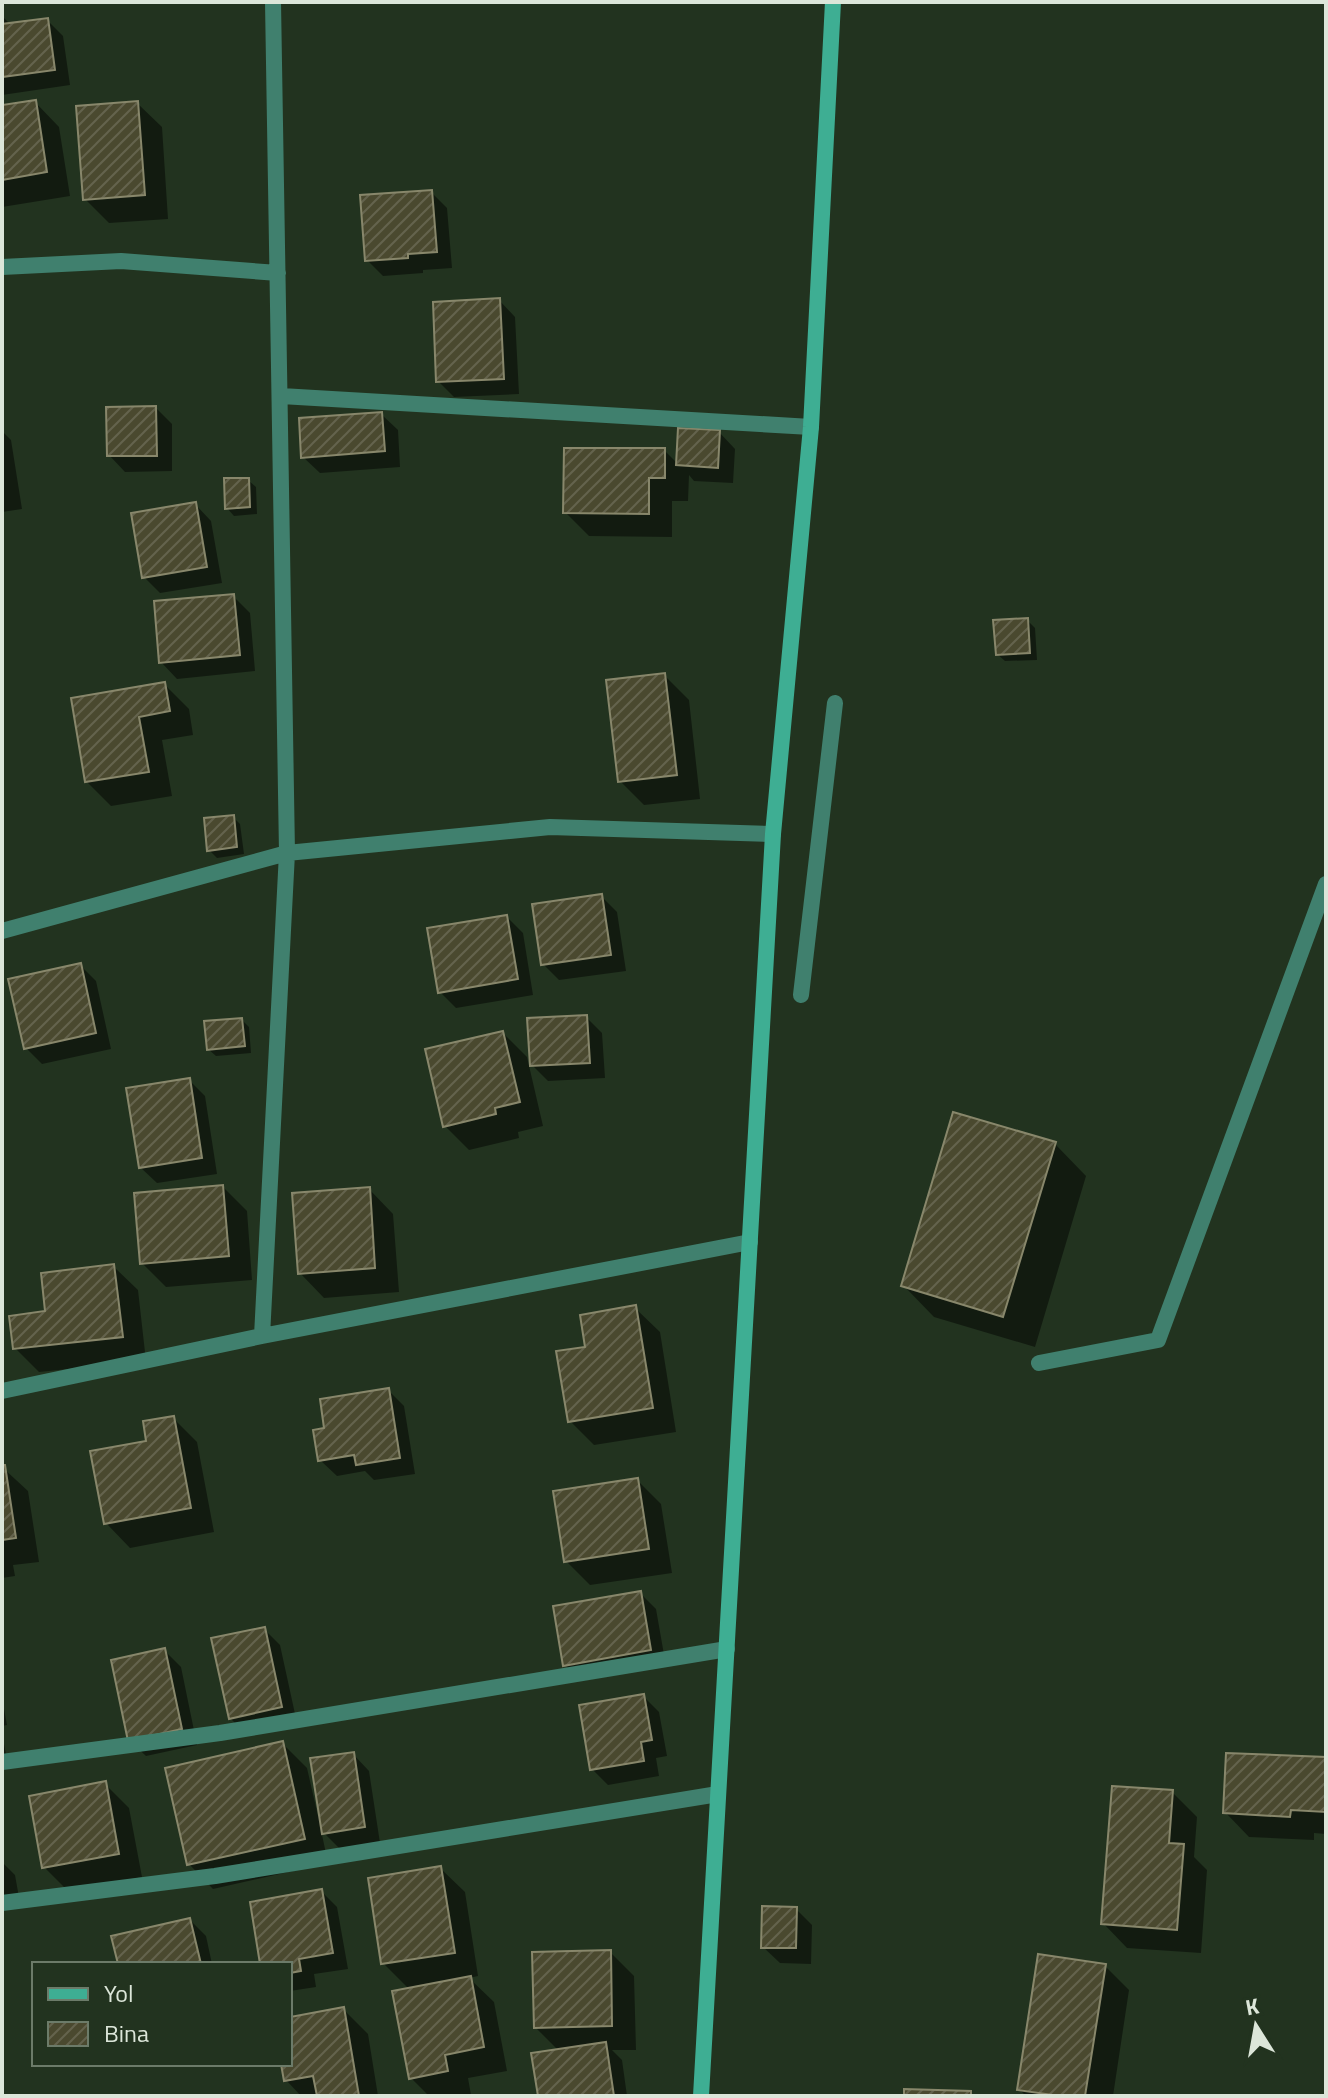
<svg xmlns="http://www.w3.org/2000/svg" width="1328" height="2098" viewBox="0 0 1328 2098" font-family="'Titillium Web',sans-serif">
<defs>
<pattern id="building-hatch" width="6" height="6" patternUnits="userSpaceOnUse" patternTransform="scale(2)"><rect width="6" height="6" fill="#4a492f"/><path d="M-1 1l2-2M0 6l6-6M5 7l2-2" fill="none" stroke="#64634d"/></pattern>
</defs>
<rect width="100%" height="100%" fill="#22331f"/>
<path fill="#0007" d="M2,16l9,9 36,-5 16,16 7,49 -68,10z
M35,102l24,25 11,69 -68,11v-100z
M137,103l25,24 6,92 -59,4 -24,-24z
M431,192l16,16 5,60 -29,2v3l-40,3 -16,-16z
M499,300l16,17 4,77 -65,3 -16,-16z
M156,408l16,16v47l-47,1 -16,-17z
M381,414l17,16 2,37 -80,6 -17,-16z
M2,431l9,9 11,69 -20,3z
M719,432l16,17 -2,34 -39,-2 -5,-6 -1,26h-16v36l-83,-1 -24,-24 99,-62 14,14z
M248,480l8,7 1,27 -23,2 -7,-8z
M195,504l16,17 11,62 -62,10 -16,-16z
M233,596l17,17 5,58 -78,8 -16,-17z
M1027,620l8,8 2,32 -32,1 -8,-7z
M664,675l25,25 11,99 -56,6 -24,-24z
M165,685l24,24 4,26 -31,5 10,56 -61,10 -24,-24z
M233,817l7,7 4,30 -27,4 -8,-8z
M601,896l16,16 9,59 -67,9 -16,-16z
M507,917l16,16 10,62 -77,13 -16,-16z
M80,965l16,16 15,68 -69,15 -16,-16z
M586,1017l16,16 3,45 -57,3 -16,-16z
M242,1020l7,7 2,26 -35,3 -8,-7z
M503,1033l24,24 16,69 -25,6 1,6 -50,12 -24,-24z
M189,1080l16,16 12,78 -60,9 -17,-16z
M1055,1144l31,32 -51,171 -101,-30 -31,-32z
M223,1187l24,24 5,69 -86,7 -24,-24z
M369,1189l24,25 6,78 -75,6 -24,-25z
M113,1266l25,24 8,71 -107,11 -24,-24 33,-36z
M635,1308l25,24 16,100 -82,13 -24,-24 17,-73z
M388,1390l16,16 11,68 -41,6 -9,-9 -28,5 -17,-16 7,-30z
M173,1418l24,24 17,90 -84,16 -24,-25z
M2,1467l26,24 11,71 -26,3 2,11 -13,2z
M637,1480l24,24 11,69 -82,12 -24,-24z
M640,1593l16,16 10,57 -85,15 -16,-16z
M264,1629l16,16 17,78 -51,11 -16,-16z
M165,1651l16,16 16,78 -51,11 -17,-16z
M643,1696l16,16 8,44 -11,2 3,18 -51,9 -16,-16z
M2,1698l5,27 -5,1z
M2,1733l5,27 -5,1z
M283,1744l24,24 11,48 3,-1 32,-61 16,17 11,72 -40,6 -19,-19 7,33 -115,26 -24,-25z
M1326,1759v75l-12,-1v7l-65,-3 -24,-25z
M105,1784l24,24 13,69 -74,14 -24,-24z
M1172,1792l25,25 -3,40 13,13 -6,83 -74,-5 -24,-25z
M2,1862l13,13 5,28 -18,3z
M440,1868l25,24 13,84 -9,2 25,24 13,69 -39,7 3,17 -7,1h-35l-18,-18 -1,-88 -27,-27z
M321,1891l16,16 11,62 -34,5 2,13 -26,4v-27h-28z
M796,1909l16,16 -1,39 -31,-1 -17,-16z
M190,1920l16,16 6,28h-92z
M610,1952l24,24 2,74h-24l10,10 5,36h-87l19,-45 -23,-23z
M1105,1966l24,24 -16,106h-87l-7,-7z
M343,2009l25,25 10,62h-77l-15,-16 -3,-16h7v-45z"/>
<path fill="url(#building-hatch)" stroke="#88876b" stroke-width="2" d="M48,18l7,52 -53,7v-53z
M36,100l11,72 -45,8v-75z
M138,101l7,94 -62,5 -7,-94z
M432,190l5,62 -29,2v4l-43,3 -5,-66z
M500,298l4,81 -68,3 -3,-80z
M156,406l1,50h-50l-1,-49z
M382,412l3,39 -84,7 -2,-40z
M678,428l42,2 -2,38 -42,-3z
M564,448h101v30h-16v36l-86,-1z
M224,478h25l1,29 -25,2z
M196,502l11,65 -65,11 -11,-65z
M234,594l6,61 -81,8 -5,-62z
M1028,618l2,35 -34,2 -3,-35z
M665,673l12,102 -59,7 -12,-102z
M165,682l5,29 -31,6 10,55 -64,10 -14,-84z
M234,815l3,32 -30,4 -3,-33z
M602,894l9,61 -70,10 -9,-61z
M507,915l11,64 -80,14 -11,-65z
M81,963l15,70 -72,16 -16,-70z
M587,1015l3,48 -60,3 -3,-48z
M242,1018l3,28 -38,4 -3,-29z
M503,1031l17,71 -25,6 1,6 -53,13 -18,-78z
M190,1078l12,80 -63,10 -13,-80z
M953,1112l103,30 -53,175 -102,-31z
M223,1185l6,71 -89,8 -6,-71z
M370,1187l5,81 -77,6 -6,-81z
M114,1264l9,73 -110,12 -4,-33 36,-5 -4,-38z
M636,1305l17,103 -85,14 -12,-71 29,-4 -5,-32z
M389,1388l11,70 -44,7 -2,-10 -36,6 -5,-31 11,-2 -4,-29z
M174,1416l17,92 -87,16 -14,-73 56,-10 -3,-20z
M2,1465h3l11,73 -14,2z
M638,1478l11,71 -85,13 -11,-71z
M641,1591l10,59 -88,16 -10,-60z
M265,1627l17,80 -53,12 -18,-81z
M165,1648l17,81 -54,12 -17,-81z
M644,1694l8,46 -11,2 3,19 -54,9 -11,-65z
M283,1741l22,98 -118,26 -22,-97z
M354,1752l11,75 -43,7 -12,-76z
M1226,1753l100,4v55l-35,-2 -1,7 -67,-4z
M106,1781l13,73 -77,14 -13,-72z
M1112,1786l61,4 -4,53 15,1 -7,86 -76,-6z
M441,1866l14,87 -74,11 -13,-86z
M322,1889l11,64 -34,6 2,12 -11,2v-9h-30l-10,-62z
M762,1906l35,1 -1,41h-35z
M190,1918l11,46h-83l-7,-28z
M611,1950l1,76 -78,2 -2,-76z
M1038,1954l68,10 -21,132h-25l-43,-6z
M471,1976l13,71 -39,8 3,16 -39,8 -17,-88z
M344,2007l15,89h-42l-4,-20 -29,5 -3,-17h9v-47z
M606,2042l8,54h-76l-7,-43z
M904,2089l67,2v5h-67z"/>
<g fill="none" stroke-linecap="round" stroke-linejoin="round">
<path stroke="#40806e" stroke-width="16" d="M2,267l119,-6 157,12
M281,396l530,31
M2,931l285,-78 263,-26 223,7
M801,995l34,-292
M262,1336l25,-483 -14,-851
M1039,1363l119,-23 168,-456
M2,1391l260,-55 488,-94
M2,1762l218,-29 507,-84
M2,1903l213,-27 503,-82"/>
<path stroke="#3eae93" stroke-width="16" d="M701,2096l72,-1262 38,-407 22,-425"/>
</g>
<rect width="1328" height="2098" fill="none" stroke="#dce6d9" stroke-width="8"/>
<rect x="32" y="1962" width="260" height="104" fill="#22331f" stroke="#6c7b69" stroke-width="2"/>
<rect x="48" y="1988" width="40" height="12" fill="#3eae93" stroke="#6c7b69" stroke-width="2"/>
<text x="104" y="2002" font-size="24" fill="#dce6d9">Yol</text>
<rect x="48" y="2022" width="40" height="24" fill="url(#building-hatch)" stroke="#6c7b69" stroke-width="2"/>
<text x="104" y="2042" font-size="24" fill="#dce6d9">Bina</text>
<g transform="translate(1256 2026) rotate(349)" stroke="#22331f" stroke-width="6" paint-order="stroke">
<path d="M0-6L14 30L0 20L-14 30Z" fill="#dce6d9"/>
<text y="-12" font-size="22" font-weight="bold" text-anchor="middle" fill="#dce6d9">K</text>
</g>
</svg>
